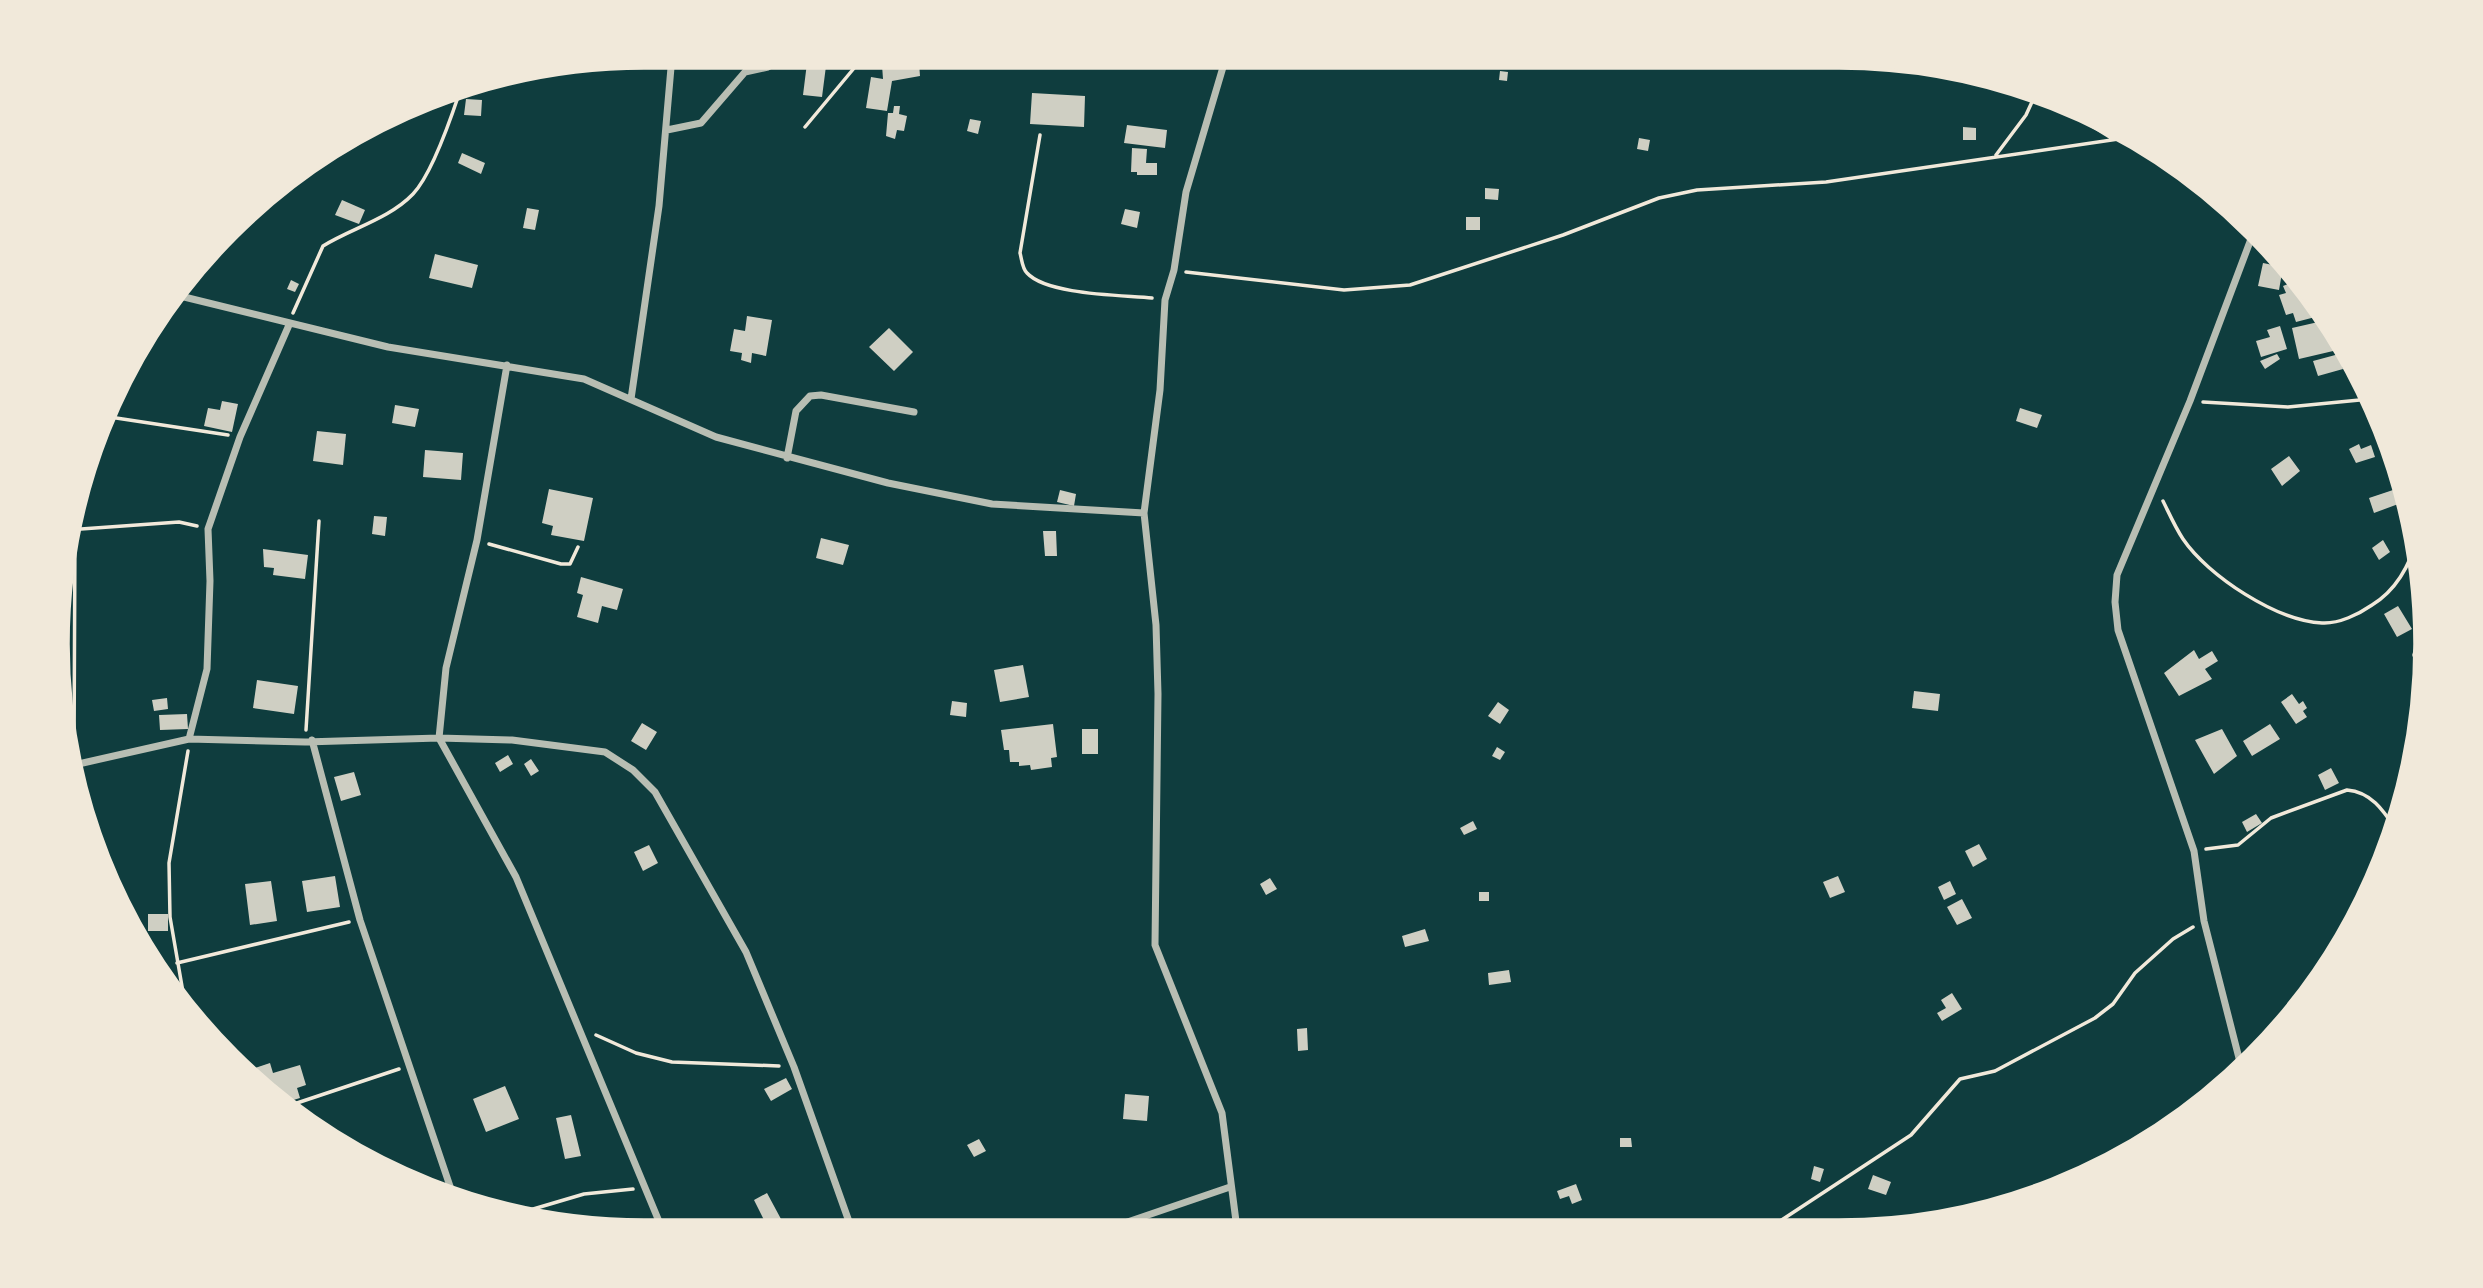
<svg xmlns="http://www.w3.org/2000/svg" width="2483" height="1288" viewBox="0 0 2483 1288" font-family="Overpass,sans-serif">
<rect width="100%" height="100%" fill="#0f3d3e"/>
<path fill="#cfcfc3" d="M804,56h22l-1,6z
M1053,56h40v8l-40,1z
M919,62l1,14 -28,5 -5,30 -21,-3 5,-31 12,2 -1,-14z
M807,63l19,3 -4,31 -19,-2z
M1500,71l8,1 -1,9 -8,-1z
M1032,93l53,3 -1,31 -54,-3z
M466,99l16,1 -1,16 -17,-1z
M894,106h6l-1,8 8,2 -3,15 -7,-1 -2,9 -9,-3 2,-23h5z
M970,119l11,2 -3,13 -11,-3z
M1127,125l40,5 -2,18 -41,-5z
M1963,127l13,1v12h-13z
M1639,138l11,2 -2,11 -11,-2z
M1132,148l15,1 -1,14h11v12h-20v-3h-6z
M462,153l23,10 -4,11 -23,-11z
M1485,188l14,1 -1,11 -13,-1z
M342,200l23,10 -6,14 -24,-9z
M527,208l12,2 -4,20 -12,-2z
M1125,209l15,3 -3,16 -16,-4z
M1466,217h14v13h-14z
M435,254l43,11 -6,23 -43,-10z
M2285,262l21,30 17,23 -27,7 -3,-9 -7,2 -7,-20 7,-2 -3,-7 15,-6 -14,-1z
M2263,263l20,4 -4,23 -21,-4z
M291,280l8,4 -4,8 -8,-3z
M747,316l25,4 -6,36 -14,-3 -1,10 -10,-3 1,-7 -12,-2 4,-22 11,2z
M2327,320l19,28 -47,11 -7,-31z
M2280,326l7,23 -26,8 -5,-16 14,-4 -3,-7z
M889,328l24,24 -19,19 -25,-24z
M2277,354l3,5 -15,10 -5,-8z
M2339,354l4,15 -25,7 -5,-15z
M222,401l16,3 -6,28 -28,-6 4,-18 12,2z
M395,405l24,4 -4,18 -23,-4z
M2020,408l22,7 -5,13 -21,-7z
M2378,415l17,38 -7,4 -19,-37z
M317,431l29,3 -3,31 -30,-4z
M2359,444l2,5 10,-4 4,12 -19,6 -7,-14z
M425,450l38,3 -2,27 -38,-3z
M2289,456l11,15 -18,15 -11,-17z
M549,489l44,9 -9,43 -33,-6 2,-9 -11,-3z
M2396,489l5,14 -27,10 -5,-15z
M1060,490l16,4 -2,12 -17,-4z
M374,516l13,1 -2,19 -13,-2z
M1043,531h13l1,25h-12z
M821,538l28,7 -6,20 -27,-7z
M2383,540l7,12 -11,8 -7,-12z
M263,549l45,6 -3,24 -32,-4 1,-7 -10,-1z
M2422,567v13l-3,1 -6,-10z
M581,577l42,12 -6,21 -15,-4 -4,17 -21,-6 6,-22 -6,-2z
M2398,606l14,23 -15,8 -13,-23z
M2194,650l5,9 13,-8 6,10 -13,8 7,10 -33,17 -15,-23z
M1023,665l6,32 -29,5 -6,-32z
M63,671h6v30h-7z
M257,680l41,6 -4,28 -41,-6z
M1914,691l26,3 -2,17 -26,-3z
M2292,694l7,10 4,-3 4,7 -4,3 4,6 -11,7 -15,-22z
M167,698l1,11 -14,2 -2,-11z
M952,701l15,2 -1,14 -16,-2z
M1498,702l11,8 -9,14 -12,-8z
M187,714l1,15 -28,1 -1,-15z
M642,723l15,9 -11,18 -15,-9z
M1053,724l4,33 -6,1 1,9 -21,3 -1,-5 -11,1v-4h-9l-1,-12h-5l-3,-20z
M2270,724l10,15 -28,17 -9,-15z
M1082,729h16v25h-16z
M2222,729l15,27 -23,18 -19,-34z
M1497,747l8,5 -5,8 -8,-4z
M508,755l5,9 -13,8 -5,-9z
M531,759l8,12 -8,5 -7,-12z
M2331,768l8,15 -14,7 -7,-15z
M354,772l7,23 -20,6 -7,-24z
M2256,814l6,9 -15,9 -5,-10z
M1473,821l4,8 -13,6 -4,-7z
M1979,844l8,15 -14,8 -8,-16z
M649,845l9,18 -15,8 -9,-19z
M335,876l5,31 -33,5 -5,-31z
M1838,876l7,16 -15,6 -7,-16z
M1270,878l7,11 -11,6 -6,-11z
M271,881l6,40 -27,4 -5,-41z
M1950,881l6,13 -12,6 -6,-13z
M1479,892h10v9h-10z
M1962,899l10,19 -15,7 -10,-18z
M148,914h20v17h-20z
M1425,929l4,12 -24,6 -3,-11z
M1509,970l2,12 -22,3 -1,-12z
M1952,993l10,16 -20,12 -5,-8 9,-5 -5,-8z
M1307,1028l1,22 -10,1 -1,-22z
M270,1063l3,10 27,-8 6,20 -9,3 3,10 -13,4 -33,-24h3l-2,-10z
M786,1078l6,11 -21,12 -7,-12z
M505,1086l14,33 -33,13 -13,-33z
M1125,1094l24,2 -2,25 -24,-2z
M571,1115l10,41 -16,3 -9,-41z
M1620,1138h11l1,9h-12z
M979,1139l7,12 -12,6 -7,-12z
M1814,1166l10,3 -4,13 -9,-3z
M1873,1175l18,7 -5,13 -18,-6z
M1576,1184l6,16 -10,4 -3,-8 -9,3 -3,-8z
M767,1193l14,26 -14,7 -13,-26z
M1221,1222l2,7h-30v-1z"/>
<g fill="none" stroke-linecap="round" stroke-linejoin="round">
<path stroke="#f1e9da" stroke-width="3.5" d="M2042,95l71,44
M805,127l50,-60 21,-11
M1040,135l-20,118c2,7 2,15 7,20 20,22 95,22 125,25
M1996,155l30,-40 10,-22
M1186,272l158,18 66,-5 153,-50 96,-37 38,-8 129,-8 306,-45
M293,313l30,-67c29,-18 66,-27 90,-52 19,-20 37,-73 46,-100
M2203,402l85,5 82,-8
M103,416l125,19
M2163,501c6,12 12,26 20,38 25,37 94,82 139,84 17,1 37,-9 50,-18 23,-14 38,-39 44,-65
M67,530l112,-8 18,4
M489,544l72,20h9l8,-17
M2424,620l-10,35 11,32
M306,730l13,-209
M74,754l1,-224 7,-50
M2206,849l32,-4 33,-27 76,-28c24,2 36,20 48,38
M177,963l172,-41
M184,998l-14,-81 -1,-54 19,-112
M596,1035l40,18 36,9 107,4
M291,1105l108,-36
M513,1215l71,-21 49,-5
M1771,1227l140,-92 49,-56 35,-8 100,-53 18,-14 22,-31 38,-34 20,-12"/>
<path stroke="#b8beb3" stroke-width="7" d="M1226,57l-40,135 -12,78 -9,30 -5,90 -16,123 12,112 2,69 -3,251 67,168 15,116
M667,130l34,-7 44,-51 23,-5 15,-11
M176,295l212,52 196,32 132,58 172,46 104,21 152,9
M507,365l-30,175 -31,128 -7,70 77,139 147,354
M631,399l28,-193 13,-150
M787,458l9,-47 14,-15 11,-1 93,17
M189,739l18,-70 3,-88 -2,-52 32,-92 49,-112
M312,740l48,180 94,278
M74,765l115,-26 116,3 134,-4 73,2 93,12 28,18 22,22 91,160 48,115 58,163
M2241,1066l-37,-145 -10,-70 -76,-221 -3,-28 2,-27 73,-174 64,-170
M1107,1229l123,-42"/>
</g>
<path d="M0 0H2483V1288H0ZM644 68H1839A576 576 0 0 1 2415 644V644A576 576 0 0 1 1839 1220H644A576 576 0 0 1 68 644V644A576 576 0 0 1 644 68Z" fill="#f1e9da" fill-rule="evenodd"/>
<path fill="none" stroke="#f1e9da" stroke-width="3.5" d="M644 68H1839A576 576 0 0 1 2415 644V644A576 576 0 0 1 1839 1220H644A576 576 0 0 1 68 644V644A576 576 0 0 1 644 68Z"/>
</svg>
